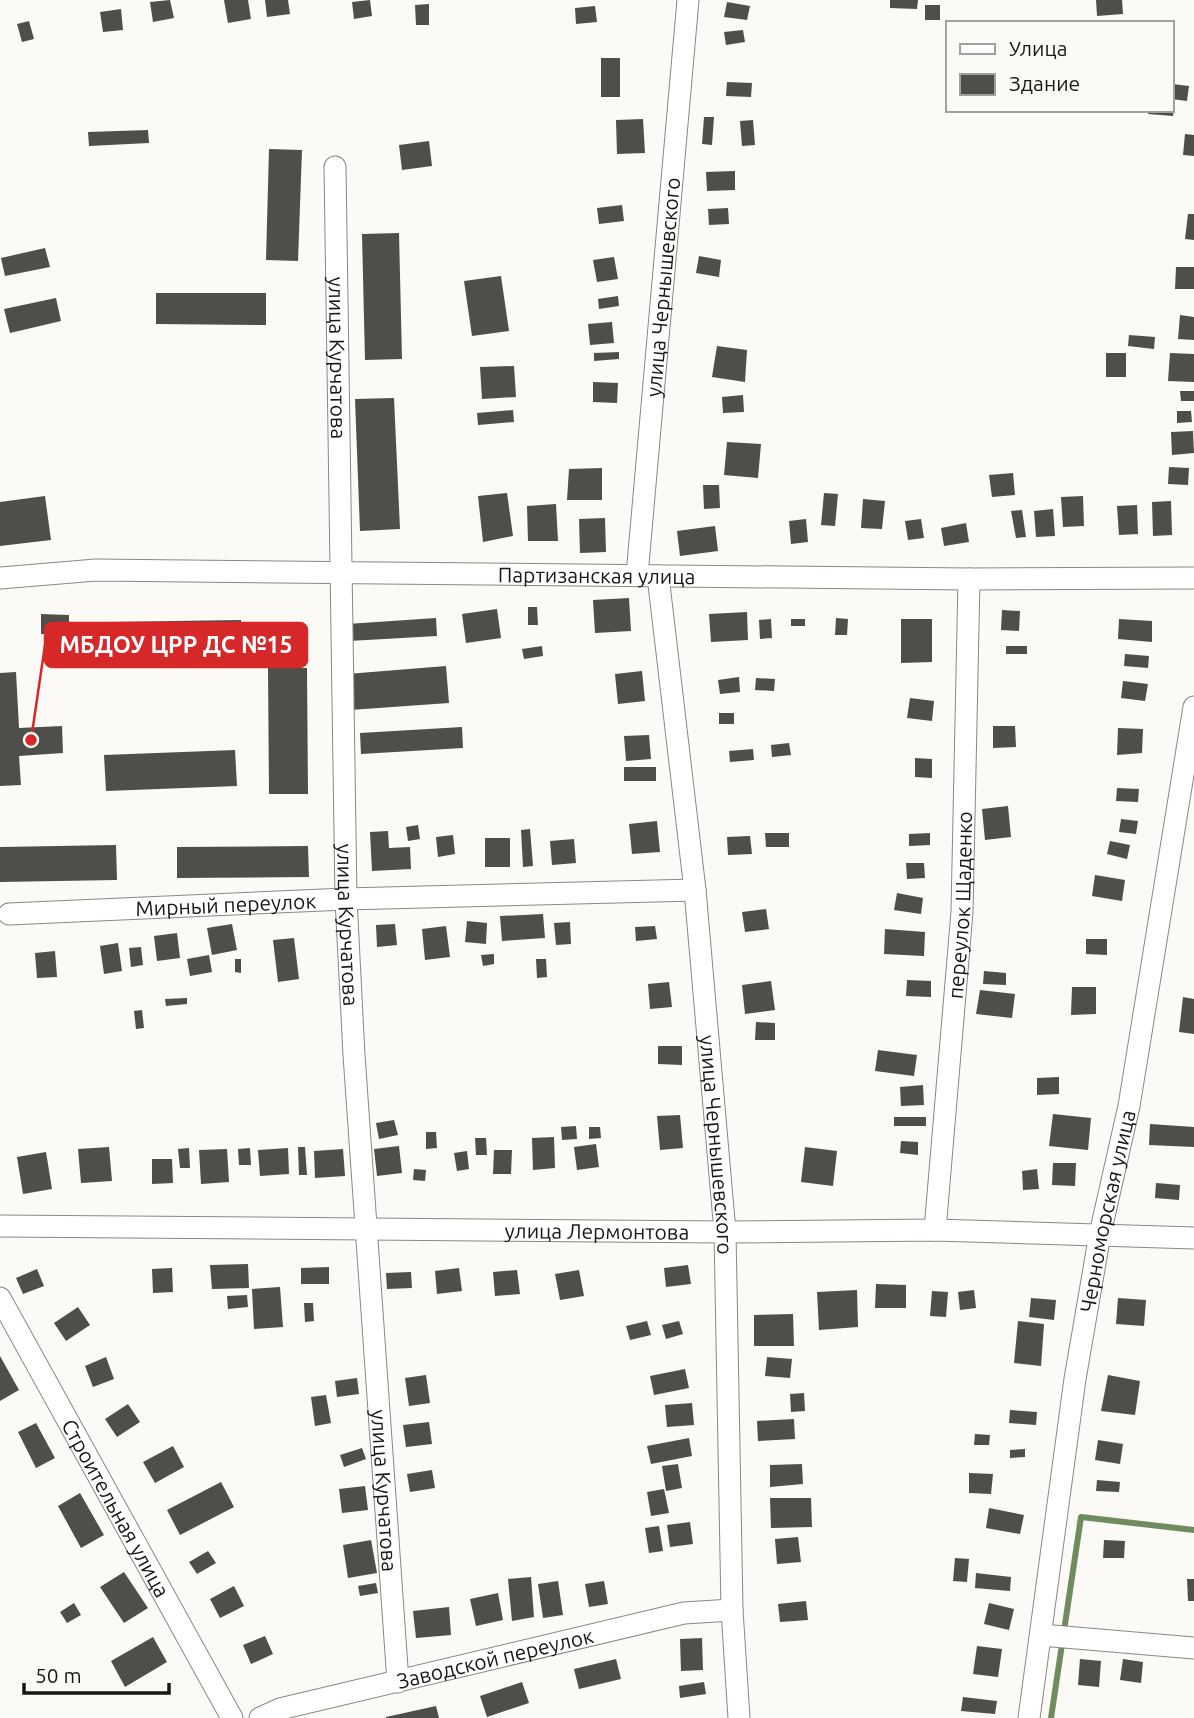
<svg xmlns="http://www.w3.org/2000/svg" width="1194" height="1718" viewBox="0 0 1194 1718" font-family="Ubuntu,sans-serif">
<rect width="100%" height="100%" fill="#fbfaf6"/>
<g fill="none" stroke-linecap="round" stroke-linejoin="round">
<path stroke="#708b5e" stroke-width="6" d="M1051,1718l30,-201 113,13"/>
</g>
<path fill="#4e4e4b" d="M170,0l4,18 -21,4 -3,-20z
M224,0h24l3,19 -23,4z
M265,0h23l2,14 -23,3z
M370,0l2,16 -18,3 -2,-17z
M890,0h28l-1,9 -27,-1z
M1096,0h26l1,14 -26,2z
M727,2l23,4 -3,14 -23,-3z
M429,4v21h-13l-1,-20z
M925,5h15v15h-15z
M595,6l2,16 -21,2 -1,-16z
M121,9l2,21 -20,2 -3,-20z
M29,21l5,18 -12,3 -5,-18z
M743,30l2,12 -19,3 -2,-13z
M601,58h19v39h-19z
M727,82l25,1 -1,14 -25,-1z
M1172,84l17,2 -2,15 -16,-2z
M1171,106l3,1 -1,9 -25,-2v-4h23z
M704,117h10l-2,28 -10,-1z
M643,119l2,34 -28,1 -1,-34z
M753,120l2,25 -13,1 -2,-25z
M148,130l1,13 -60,3 -1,-14z
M1185,134l9,1v21l-11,-1z
M429,141l3,25 -30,4 -3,-25z
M269,149l33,1 -4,111 -32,-1z
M735,171v19l-28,1 -1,-19z
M622,205l2,16 -25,3 -2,-16z
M728,208l1,16 -20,1 -1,-16z
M1188,214h6v26l-9,-1z
M399,233l3,126 -37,1 -3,-126z
M45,248l5,19 -45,9 -4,-18z
M699,256l22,4 -2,17 -23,-4z
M614,257l4,22 -21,3 -4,-22z
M1176,267h18v22h-19z
M501,276l8,55 -37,5 -8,-55z
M156,293h110v32l-110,-1z
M618,296l1,10 -20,3 -1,-10z
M56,298l5,23 -51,12 -6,-24z
M1180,315l14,2v23l-16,-1z
M612,322l2,21 -24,2 -2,-21z
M1129,335l26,2 -1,12 -26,-3z
M717,346l30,4 -2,32 -33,-5z
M619,352v7l-25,2v-8z
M1106,353h20v24h-20z
M1170,353l24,1v28l-26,-1z
M514,366l2,31 -34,2 -2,-32z
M593,382l25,1 -1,20 -24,-1z
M1180,391h14v10h-13z
M743,395l1,17 -21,1 -1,-16z
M394,398l6,131 -40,2 -5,-132z
M513,410l1,12 -36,3 -1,-12z
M1177,411h14l1,11 -15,1z
M1193,431l1,22 -22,2 -1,-23z
M727,442l34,2 -3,34 -34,-3z
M1169,467l20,1 -1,17 -20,-1z
M602,468v32h-35l2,-31z
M1013,473l2,22 -23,2 -3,-22z
M703,485h16l1,23 -16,1z
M507,493l6,43 -30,6 -5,-46z
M824,493l14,1 -3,32 -14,-1z
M45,496l6,44 -51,6v-44z
M1083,496l1,30 -21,1 -2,-30z
M863,499l22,2 -3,28 -21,-1z
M1171,501l1,34 -19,1 -1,-34z
M556,504l2,37h-30l-1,-35z
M1137,505l1,29 -19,1 -2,-29z
M1053,509l2,27 -19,1 -2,-26z
M1022,510l4,27 -10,1 -5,-27z
M605,518l1,34 -26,1 -1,-34z
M806,519l2,23 -17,2 -2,-23z
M921,519l3,19 -16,2 -3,-19z
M966,523l3,19 -25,4 -3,-18z
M715,526l3,25 -38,5 -3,-25z
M629,598l2,33 -36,2 -2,-33z
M528,607h9l1,18h-10z
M497,609l4,29 -35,5 -4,-29z
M1002,610l18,1 -1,20 -18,-1z
M747,612l1,28 -37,2 -2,-28z
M41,614l28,1v19h-28z
M436,618l1,18 -88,5 -2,-17z
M836,618l12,1 -1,16h-12z
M771,619l1,19 -12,1 -1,-19z
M791,619h14v7h-14z
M901,619h31v43l-31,1z
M1119,619l33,2v21l-34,-3z
M241,620v36l-132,2v-36z
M542,646l1,10 -19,3 -2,-10z
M1006,646h21v8h-21z
M1125,654l24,2 -1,12 -24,-2z
M446,666l3,37 -99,7 -3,-36z
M268,668h39l1,126h-39z
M642,671l3,30 -27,3 -3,-30z
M16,672l3,56 43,-2 1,27 -44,3 2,29 -21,1v-113z
M739,677l1,15 -20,2 -2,-14z
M756,678l19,1 -1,12 -19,-1z
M1123,681l25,3 -3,17 -24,-3z
M910,698l24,3 -2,20 -25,-3z
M719,713h15v11h-15z
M993,726h22l1,21 -23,1z
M462,727l1,21 -102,6 -1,-21z
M1118,728l25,1 -1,24 -25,2z
M649,735l2,24 -25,2 -2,-25z
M789,743l2,12 -19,2 -1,-12z
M753,749l1,11 -24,2 -1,-11z
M235,750l2,36 -131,5 -2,-36z
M915,758l17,1v19l-17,-1z
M624,767h32v14h-32z
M1117,788l22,1 -1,13 -22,-1z
M1008,806l3,31 -26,3 -3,-31z
M1121,819l17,2 -2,13 -17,-2z
M657,821l3,31 -28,2 -3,-30z
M418,825l2,14 -12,2 -2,-14z
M530,829l3,37 -10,1 -2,-37z
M388,831l1,17 21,-1 1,22 -39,2 -2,-39z
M765,833h24v14h-23z
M930,833v12l-21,1v-12z
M453,835l2,19 -17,3 -2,-20z
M750,836l2,18 -24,1 -1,-18z
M485,838h25v29h-25z
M574,839l2,24 -24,2 -2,-24z
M1110,841l20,4 -3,14 -20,-5z
M116,845l1,35 -117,2v-35z
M308,846l1,31 -132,1v-31z
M906,863h18l1,15 -18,1z
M1095,875l30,5 -3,21 -30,-5z
M897,893l26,5 -2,16 -27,-4z
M766,909l3,20 -24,3 -3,-20z
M543,914l2,24 -43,3 -2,-25z
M467,921l20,2 -1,21 -21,-2z
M570,922l1,22 -15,1 -2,-22z
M232,924l5,26 -25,5 -5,-27z
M395,924l2,21 -20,2 -1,-22z
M446,926l4,31 -25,3 -3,-31z
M655,926l2,13 -21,2 -1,-14z
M885,929l40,3 -1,24 -40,-2z
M177,933l3,25 -23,3 -3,-25z
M294,938l5,41 -21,3 -5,-42z
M1086,939h21v16l-21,-1z
M118,943l4,28 -18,3 -4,-28z
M141,947l2,18 -12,2 -2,-19z
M55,951l2,26 -20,1 -2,-25z
M494,954v10l-11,2 -2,-11z
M209,955l3,17 -22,4 -3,-17z
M235,959h6v14l-6,-1z
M536,959h10l1,18 -10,1z
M984,971l22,2v12l-23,-1z
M907,980l24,1v16l-25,-1z
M771,981l4,29 -30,4 -3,-29z
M669,982l3,25 -22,2 -2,-25z
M1072,987h24v27l-25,1z
M980,990l35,4 -3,24 -36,-4z
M1183,997l11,2v35l-15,-2z
M187,998v6l-21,2 -1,-7z
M142,1010l2,18 -8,1 -2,-18z
M756,1022l19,1v17h-20z
M658,1046h24v19l-24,-1z
M878,1050l39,5 -3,21 -39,-5z
M1059,1077v17l-22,1v-17z
M923,1085l1,20 -23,1 -1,-19z
M1053,1114l38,4 -3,32 -39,-4z
M680,1115l3,33 -23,2 -3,-34z
M894,1117h32v9h-32z
M394,1120l4,15 -19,4 -3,-16z
M1150,1124l44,3v20l-45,-2z
M576,1126l1,13 -15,1 -1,-13z
M589,1127h11l1,11 -12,1z
M426,1132h10l1,16 -11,1z
M554,1137l1,31 -22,2 -1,-32z
M475,1138h11l1,17h-11z
M901,1141l17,1v13l-18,-2z
M596,1144l3,23 -22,3 -3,-23z
M399,1146l3,27 -25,3 -3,-27z
M109,1147l3,34 -31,2 -3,-34z
M298,1147h7l2,28h-8z
M805,1147l32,4 -4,35 -32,-4z
M189,1148l1,20h-10l-2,-19z
M250,1148l1,17h-12l-1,-16z
M288,1148l1,26 -29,2 -2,-26z
M227,1149l2,33 -28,2 -2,-34z
M343,1149l2,27 -30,2 -1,-27z
M494,1150h18l-1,24h-18z
M467,1151l2,18 -12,2 -3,-18z
M46,1152l6,37 -29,5 -6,-37z
M152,1159h20l1,24 -21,1z
M1053,1163h23l-1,23 -23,-1z
M414,1169l12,1 -1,11 -12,-1z
M1037,1169l2,20 -16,1 -1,-19z
M1156,1183l24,2 -1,15 -24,-2z
M248,1264l1,24 -37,1 -2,-24z
M688,1265l3,19 -25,3 -2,-19z
M329,1267v17h-28v-16z
M172,1268l1,24 -20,1 -1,-24z
M459,1268l3,23 -25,3 -2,-23z
M37,1269l7,17 -21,8 -7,-16z
M517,1270l3,24 -25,2 -2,-24z
M579,1270l5,26 -24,4 -5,-26z
M411,1272l1,16 -25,1 -1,-16z
M876,1284l30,1v23h-31z
M280,1287l3,40 -29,2 -2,-40z
M857,1290l1,37 -39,3 -2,-38z
M974,1290l2,18 -16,2 -2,-18z
M932,1291l16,1 -2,25 -16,-1z
M247,1295l1,12 -20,2 -1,-13z
M1031,1298l25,2 -2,20 -25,-3z
M1118,1298l28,2 -2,26 -28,-2z
M304,1303h9l1,18 -9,1z
M78,1307l12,18 -24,16 -12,-18z
M793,1314l1,32h-40v-31z
M647,1321l4,14 -21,5 -4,-14z
M679,1321l4,13 -17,5 -4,-14z
M1018,1321l26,3 -3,42 -27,-3z
M0,1356l19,34 -19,11z
M106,1357l8,22 -21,8 -8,-21z
M767,1357l25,2 -2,19 -25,-2z
M685,1369l4,19 -35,7 -4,-19z
M426,1375l4,28 -21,3 -4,-28z
M1108,1375l32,6 -5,34 -34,-4z
M357,1378l2,16 -22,3 -2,-16z
M804,1393l1,18 -14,1 -1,-18z
M326,1395l5,28 -16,3 -4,-29z
M692,1403l2,22 -27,2 -2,-22z
M128,1404l12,18 -23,15 -12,-18z
M1010,1410l27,2 -1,13 -27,-2z
M794,1419l1,20 -37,2 -1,-20z
M429,1422l3,22 -26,3 -3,-22z
M36,1423l19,35 -19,10 -18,-36z
M975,1434l15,1 -1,10h-15z
M689,1438l3,18 -41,8 -4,-18z
M1098,1440l25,4 -3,20 -25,-4z
M173,1446l11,21 -29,16 -12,-21z
M362,1448l4,11 -22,8 -4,-12z
M1025,1449v8l-15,1v-8z
M678,1464l4,24 -16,3 -4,-25z
M802,1464l1,20 -33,3v-22z
M432,1470l3,18 -25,4 -3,-18z
M969,1473l24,1 -2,20 -22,-1z
M1097,1480l23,2 -1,10 -23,-1z
M221,1482l13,25 -54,28 -13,-25z
M365,1486l3,24 -26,3 -3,-24z
M664,1489l5,24 -18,3 -4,-24z
M80,1493l24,42 -23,13 -23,-42z
M770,1498h41l1,29 -41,1z
M989,1508l35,7 -4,19 -34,-6z
M690,1522l3,22 -23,3 -3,-22z
M659,1526l4,25 -14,2 -4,-25z
M798,1537l3,25 -24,2 -2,-25z
M371,1540l6,33 -29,5 -5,-33z
M1104,1540l21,1 -1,17h-21z
M208,1551l8,12 -19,11 -8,-12z
M955,1558l14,1 -2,23 -14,-1z
M124,1572l24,36 -24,15 -24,-36z
M976,1573l35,4 -1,14 -35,-3z
M531,1577l3,40 -22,4 -4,-42z
M1187,1579h7v22h-6z
M558,1581l5,34 -20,3 -5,-34z
M604,1581l4,23 -19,3 -4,-23z
M376,1583l2,10 -18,3 -2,-10z
M234,1586l10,20 -24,12 -10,-19z
M498,1593l5,27 -27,6 -6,-27z
M806,1601l2,19 -28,2 -2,-18z
M74,1603l7,12 -14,8 -7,-11z
M989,1603l25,6 -5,21 -25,-6z
M449,1607l2,28 -35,3 -3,-27z
M265,1636l8,18 -22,10 -8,-19z
M153,1637l14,25 -42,25 -14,-26z
M702,1638l1,32 -22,1 -1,-32z
M977,1646l25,3 -4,28 -25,-3z
M616,1659l5,20 -42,10 -5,-20z
M1080,1659l21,2 -2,26 -21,-2z
M1123,1659l20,3 -2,21 -21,-3z
M522,1682l7,21 -42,14 -7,-21z
M704,1682l2,12 -26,4 -1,-12z
M963,1697l34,4 -2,13 -34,-3z
M436,1706l3,12h-53v-1z"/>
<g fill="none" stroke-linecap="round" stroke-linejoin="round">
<defs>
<g id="minor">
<path id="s1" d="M335,167l11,732 8,156 44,627"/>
<path id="s2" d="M637,575l51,-575"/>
<path id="s3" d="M658,576l37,314 30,342 7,378 7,108"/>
<path id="s4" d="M0,578l96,-8 873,9 225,-1"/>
<path id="s5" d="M9,914l337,-15 349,-9"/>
<path id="s6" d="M0,1226l725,6 210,-2 259,8"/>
<path id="s7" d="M935,1230l27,-318 7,-333"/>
<path id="s8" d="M0,1298l232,420"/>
<path d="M1041,1635l153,13"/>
<path id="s9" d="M260,1718l20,-9 404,-96 48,-3"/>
<path id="s10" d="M1029,1718l46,-339 25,-145 29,-128 65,-399"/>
</g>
</defs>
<use href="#minor" stroke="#898885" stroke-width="23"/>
<use href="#minor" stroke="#fff" stroke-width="21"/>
</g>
<g text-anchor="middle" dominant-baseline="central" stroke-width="7" stroke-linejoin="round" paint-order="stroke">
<g font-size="21" fill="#181817" stroke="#fbfaf6">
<text stroke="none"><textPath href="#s2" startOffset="289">улица Чернышевского</textPath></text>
<text stroke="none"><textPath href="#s1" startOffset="191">улица Курчатова</textPath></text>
<text stroke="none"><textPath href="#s4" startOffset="597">Партизанская улица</textPath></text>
<text stroke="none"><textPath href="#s5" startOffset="217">Мирный переулок</textPath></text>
<text stroke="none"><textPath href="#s7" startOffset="326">переулок Щаденко</textPath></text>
<text stroke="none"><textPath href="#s1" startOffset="758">улица Курчатова</textPath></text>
<text stroke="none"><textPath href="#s3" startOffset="572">улица Чернышевского</textPath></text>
<text stroke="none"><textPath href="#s10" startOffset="513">Черноморская улица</textPath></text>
<text stroke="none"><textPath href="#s6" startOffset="597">улица Лермонтова</textPath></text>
<text stroke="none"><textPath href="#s1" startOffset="1325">улица Курчатова</textPath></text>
<text stroke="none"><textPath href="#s8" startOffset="240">Строительная улица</textPath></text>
<text stroke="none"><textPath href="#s9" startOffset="243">Заводской переулок</textPath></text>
</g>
</g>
<path fill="none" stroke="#d62828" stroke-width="2.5" d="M31 740L45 645"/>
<circle fill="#d62828" stroke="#fbfaf6" stroke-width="2.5" cx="31" cy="740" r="7"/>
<rect fill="#d62828" stroke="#d62828" stroke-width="2.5" x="45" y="623" width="262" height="44" rx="7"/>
<g font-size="23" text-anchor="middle" font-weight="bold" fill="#fff">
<text x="176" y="653">МБДОУ ЦРР ДС №15</text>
</g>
<rect x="946" y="21" width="228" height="91" fill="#fbfaf6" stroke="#a0a09d" stroke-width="2"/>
<rect x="960" y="44" width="35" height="10" fill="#ffffff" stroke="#a0a09d" stroke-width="2"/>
<text x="1009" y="56" font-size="21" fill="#181817">Улица</text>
<rect x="960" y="74" width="35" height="21" fill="#4e4e4b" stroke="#a0a09d" stroke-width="2"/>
<text x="1009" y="91" font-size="21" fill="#181817">Здание</text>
<path d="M24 1683v10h145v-10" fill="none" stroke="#181817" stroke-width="3.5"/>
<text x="35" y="1683" font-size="21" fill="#181817" stroke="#fbfaf6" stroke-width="5" paint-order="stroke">50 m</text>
</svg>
